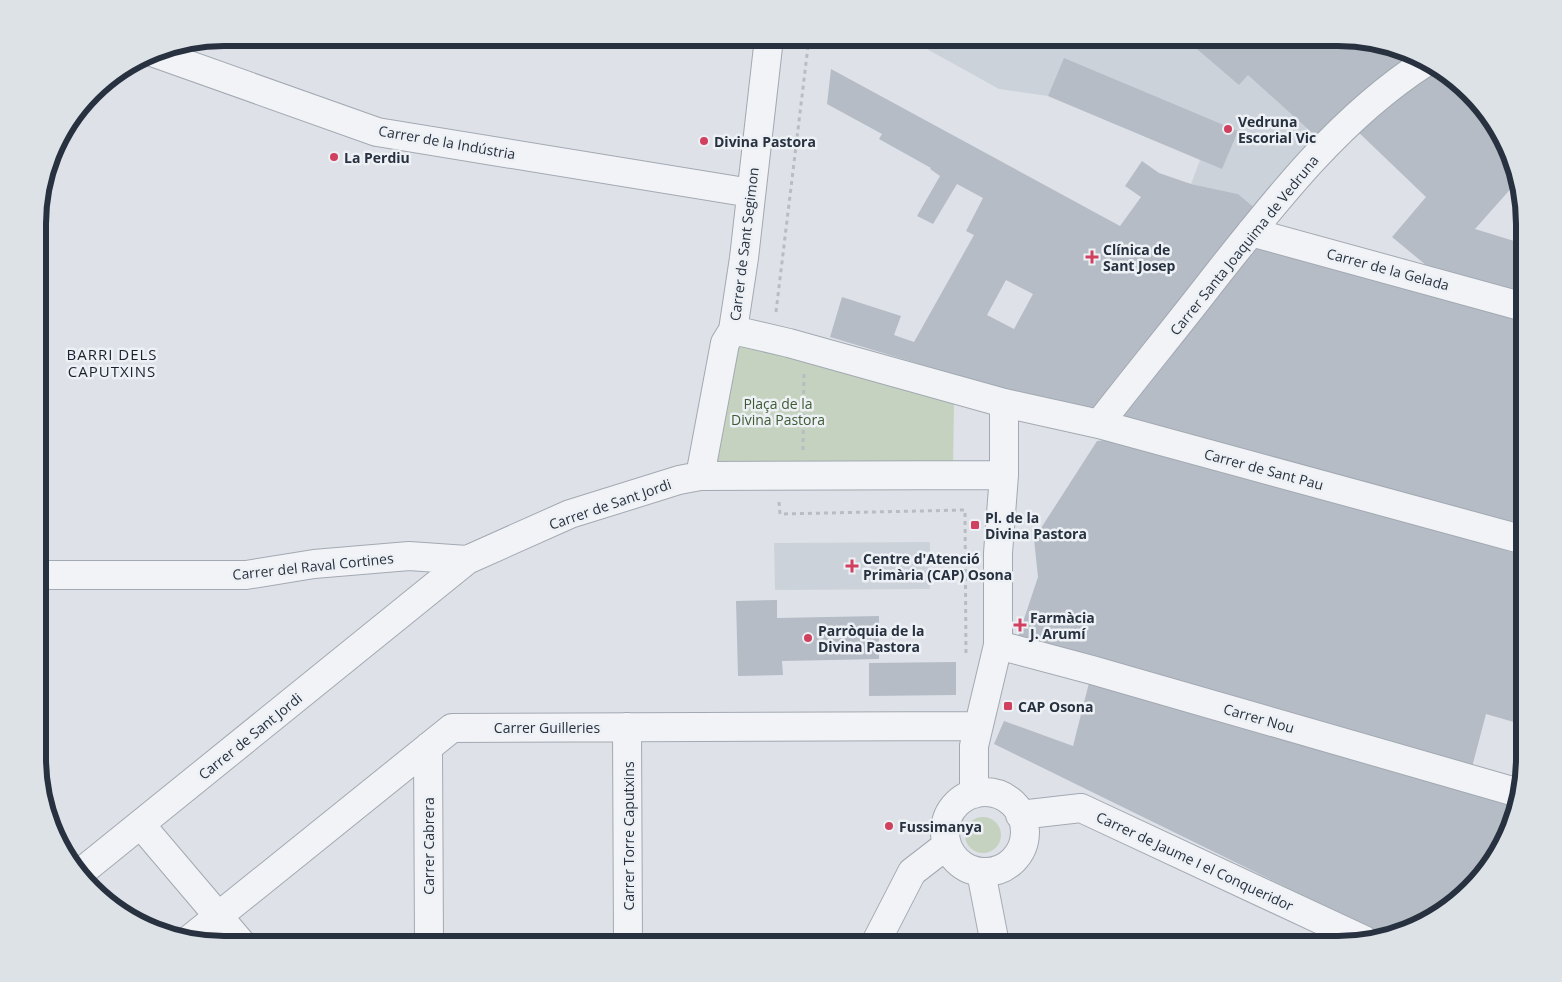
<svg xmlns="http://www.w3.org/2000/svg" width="1562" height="982" viewBox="0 0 1562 982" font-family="'Open Sans',sans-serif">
<rect width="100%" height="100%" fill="#dee2e8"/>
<path fill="#ccd2da" d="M907,38h431l33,5 -34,40 18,25 -99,101 -18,-15 -47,-10 9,-24 -152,-64 -49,-7z
M930,542v47l-155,1 -1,-47z"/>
<path fill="#c5d2bf" d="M735,340l219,63 -1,65 -245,-1z
M965 835a18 18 0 1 1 36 0a18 18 0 1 1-36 0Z"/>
<path fill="#b5bcc5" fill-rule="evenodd" d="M1184,38h124l2,1 2,-1h26l60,9 26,13 -105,79 -71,-64 -9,10z
M1064,58l174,73 -16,38 -174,-73z
M1433,65l8,4 59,62 15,53 -40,45 49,15v56l-86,-25 -46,-38 34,-40 -73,-70z
M831,69l289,157 21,-29 -16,-11 17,-25 17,12 32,11 47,10 18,15 -161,208 -265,-80 12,-40 59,19 -7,19 20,7 60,-107 -8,-4 17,-33 -26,-14 -24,40 -16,-8 23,-40 -10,-7 1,-1 -52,-29 3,-5 -55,-30zM1006,280l27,14 -19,35 -27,-14z
M1253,238l271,77v216l-409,-115z
M1130,437l394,119v169l-38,-11 -15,57 -453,-134 20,-60 -4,-38 63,-98z
M777,600v18l102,-2v43l-97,2 1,14 -45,1 -2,-75z
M956,662v33l-87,1v-33z
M1090,679l428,124 -3,15 -22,43 -62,59 -49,14 -388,-190 10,-23 69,25z"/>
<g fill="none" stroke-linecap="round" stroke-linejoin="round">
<defs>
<path id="street" d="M152,52l225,80 374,61
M1251,232l273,75
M733,330l56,13 215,60 95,21 425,116
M1099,424c37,-48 76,-95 113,-143 63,-80 128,-164 214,-219
M700,476l25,-133 8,-13 11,-72 25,-220
M39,575h207l68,-11 95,-8 58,4
M998,645l94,25 427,123
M627,727l1,217
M428,747l1,197
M945 832a40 40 0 1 1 80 0a40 40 0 1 1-80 0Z
M974,794v-48l24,-101v-92l6,-78v-72
M1020,815l61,-7 283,132
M141,825l101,119
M981,872l14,72
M80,873l387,-313 103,-46 109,-34 21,-4 304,-1
M190,939l262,-211 526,-2
M875,944l37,-72 35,-27"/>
</defs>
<use href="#street" stroke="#a3a9b2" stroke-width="30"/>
<path stroke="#b8bdc3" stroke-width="3" stroke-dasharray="4 4" stroke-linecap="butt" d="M776,312l33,-274
M803,450l1,-77
M779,502l1,12 185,-4 1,146"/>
<use href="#street" stroke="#f1f3f6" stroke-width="28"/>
</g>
<g fill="#d0405f" stroke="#edf1f5" stroke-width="2">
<circle cx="1228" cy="129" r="5"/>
<circle cx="704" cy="141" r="5"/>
<circle cx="334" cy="157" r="5"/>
<path d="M1089.5 249.5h5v5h5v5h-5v5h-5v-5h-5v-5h5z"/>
<rect x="970" y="520" width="10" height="10" rx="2.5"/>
<path d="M849.5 558.5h5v5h5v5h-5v5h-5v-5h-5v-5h5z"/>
<path d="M1017.5 617.5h5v5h5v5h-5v5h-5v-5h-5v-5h5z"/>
<circle cx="808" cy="638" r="5"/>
<rect x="1003" y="701" width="10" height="10" rx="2.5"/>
<circle cx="889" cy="826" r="5"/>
</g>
<g text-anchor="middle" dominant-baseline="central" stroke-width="5" stroke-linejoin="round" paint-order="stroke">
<g font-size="14" font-weight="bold" fill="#27313f" stroke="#edf1f5" text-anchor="start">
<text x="1238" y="121">Vedruna<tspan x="1238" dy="16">Escorial Vic</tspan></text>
<text x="714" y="141">Divina Pastora</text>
<text x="344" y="157">La Perdiu</text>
<text x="1103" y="249">Clínica de<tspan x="1103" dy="16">Sant Josep</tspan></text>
<text x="985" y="517">Pl. de la<tspan x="985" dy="16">Divina Pastora</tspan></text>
<text x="863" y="558">Centre d'Atenció<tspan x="863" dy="16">Primària (CAP) Osona</tspan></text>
<text x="1030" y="617">Farmàcia<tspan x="1030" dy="16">J. Arumí</tspan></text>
<text x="818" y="630">Parròquia de la<tspan x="818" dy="16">Divina Pastora</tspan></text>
<text x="1018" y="706">CAP Osona</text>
<text x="899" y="826">Fussimanya</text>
</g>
<g font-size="14" fill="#27313f" stroke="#edf1f5">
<text transform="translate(447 142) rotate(10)">Carrer de la Indústria</text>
<text transform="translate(744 244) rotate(-83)">Carrer de Sant Segimon</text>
<text transform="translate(1244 245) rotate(-51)">Carrer Santa Joaquima de Vedruna</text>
<text transform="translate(1388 269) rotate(15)">Carrer de la Gelada</text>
<text transform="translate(1264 469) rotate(15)">Carrer de Sant Pau</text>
<text transform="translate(610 504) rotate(-19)">Carrer de Sant Jordi</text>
<text transform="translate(313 566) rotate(-6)">Carrer del Raval Cortines</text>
<text transform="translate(1259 718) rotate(16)">Carrer Nou</text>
<text x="547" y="727">Carrer Guilleries</text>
<text transform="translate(250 736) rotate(-39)">Carrer de Sant Jordi</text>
<text transform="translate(628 836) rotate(-90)">Carrer Torre Caputxins</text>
<text transform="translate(428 846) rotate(-90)">Carrer Cabrera</text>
<text transform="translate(1195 861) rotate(25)">Carrer de Jaume I el Conqueridor</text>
</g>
<g font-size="14" fill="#3e5b34" stroke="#edf1f5">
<text x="778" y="403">Plaça de la<tspan x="778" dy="16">Divina Pastora</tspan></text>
</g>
<g font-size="15" letter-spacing="1" fill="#19222f" stroke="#edf1f5">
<text x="112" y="354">BARRI DELS<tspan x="112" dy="17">CAPUTXINS</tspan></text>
</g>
</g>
<path d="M0 0H1562V982H0ZM224 46H1338A178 178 0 0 1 1516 224V758A178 178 0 0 1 1338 936H224A178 178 0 0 1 46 758V224A178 178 0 0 1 224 46Z" fill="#dde2e6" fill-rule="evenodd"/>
<path fill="none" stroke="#27313f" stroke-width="6" d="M224 46H1338A178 178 0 0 1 1516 224V758A178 178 0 0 1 1338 936H224A178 178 0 0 1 46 758V224A178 178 0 0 1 224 46Z"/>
</svg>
